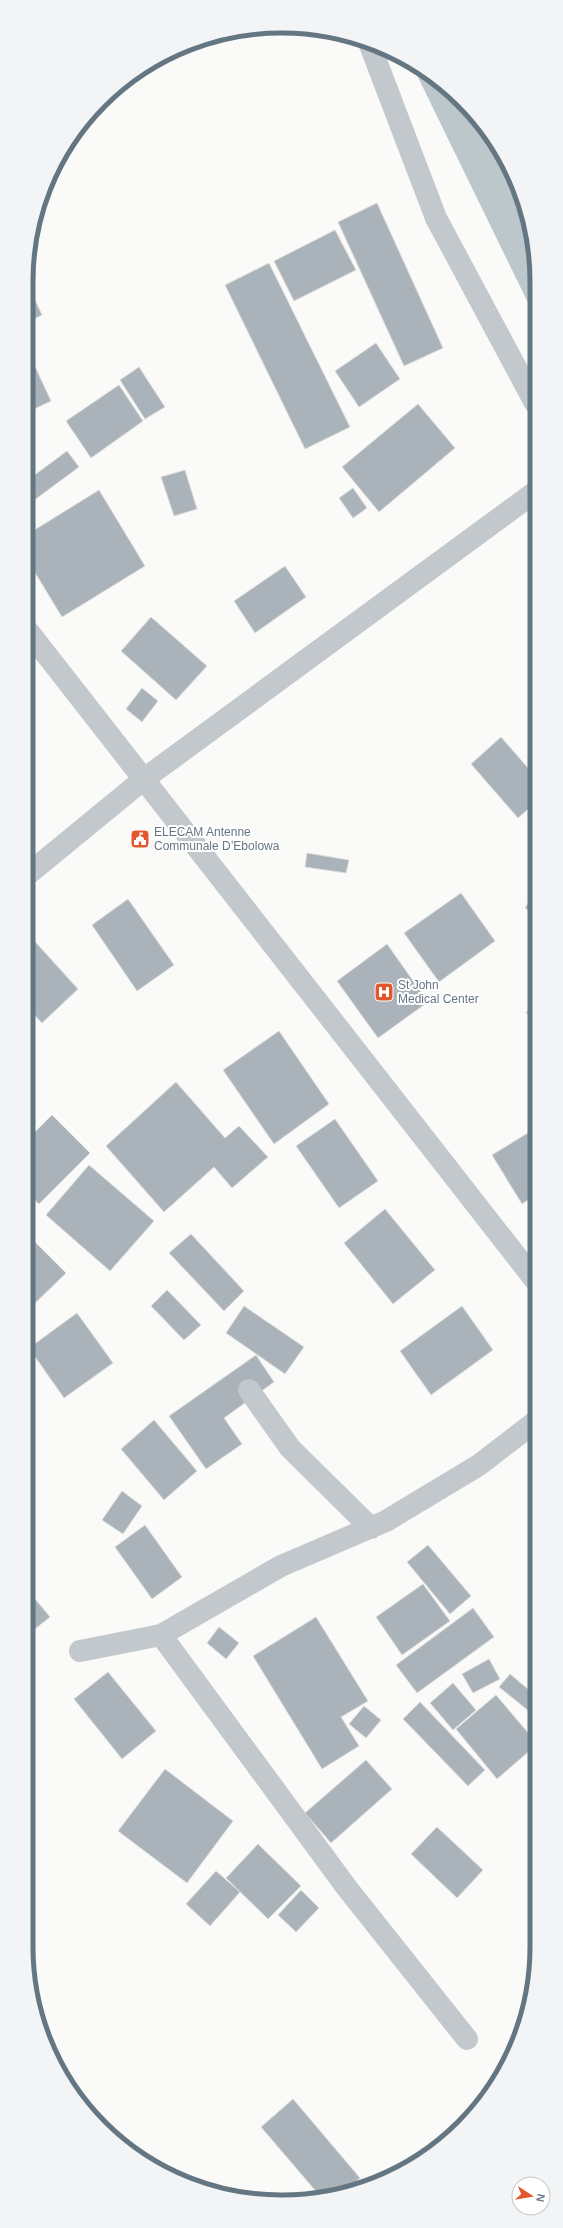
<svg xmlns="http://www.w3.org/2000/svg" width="563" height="2228" viewBox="0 0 563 2228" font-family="Helvetica,sans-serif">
<rect width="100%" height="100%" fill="#fafaf8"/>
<path fill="#bbc7cb" d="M412,65l50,36 49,68 24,79v69z"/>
<path fill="#aab3b9" stroke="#dcdcda" d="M377,203l66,145 -39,18 -66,-144z
M335,230l21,40 -62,31 -20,-40z
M269,263l81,164 -45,22 -80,-164z
M28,285l14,30 -14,7z
M376,343l24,36 -41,28 -24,-36z
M32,360l19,41 -23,11v-50z
M139,367l26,40 -20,12 -25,-39z
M119,385l24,36 -52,37 -25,-37z
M418,404l37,44 -76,64 -37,-45z
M67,451l12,16 -46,34 -5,-7v-14z
M185,470l12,39 -23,7 -13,-39z
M353,488l14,20 -14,10 -14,-20z
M99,490l46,76 -83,51 -34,-56v-27z
M285,566l21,31 -51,36 -21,-32z
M151,617l56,49 -31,34 -55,-49z
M142,688l16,13 -16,21 -16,-13z
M501,737l34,39v27l-17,15 -47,-54z
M307,853l42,7 -3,13 -41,-6z
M461,893l34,48 -56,41 -35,-49z
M535,893v22l-10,-7z
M128,899l46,66 -37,26 -45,-66z
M29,935l49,54 -36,34 -15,-16v-70z
M387,944l41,58 -50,36 -41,-57z
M535,1006v19l-9,-13z
M279,1031l50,73 -55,40 -51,-74z
M176,1082l49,56 14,-12 29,31 -36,31 -18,-21 -50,45 -58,-66z
M52,1115l38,38 -51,51 -12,-11v-53z
M335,1119l43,62 -39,27 -43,-62z
M531,1131l4,7v57l-13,9 -30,-49z
M89,1165l65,56 -44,50 -64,-56z
M385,1209l50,61 -42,34 -49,-61z
M191,1234l53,57 -20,20 -55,-58z
M32,1239l34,34 -39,38v-67z
M167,1290l34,35 -17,15 -33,-34z
M244,1306l60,41 -19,27 -59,-41z
M462,1306l31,44 -62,45 -31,-44z
M77,1313l36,50 -49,35 -35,-50z
M256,1355l18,27 -50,36 18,26 -36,25 -37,-53z
M154,1420l43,51 -33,29 -43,-51z
M122,1491l20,15 -19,28 -21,-14z
M535,1496v15l-7,-11z
M145,1525l37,52 -30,22 -37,-52z
M428,1545l43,51 -21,18 -43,-52z
M423,1584l27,37 -48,34 -26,-38z
M26,1588l24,29 -24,19z
M473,1608l21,29 -77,56 -21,-28z
M316,1617l52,84 -27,16 18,29 -37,23 -69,-113z
M219,1627l20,16 -13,16 -19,-16z
M489,1659l11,20 -27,14 -11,-19z
M108,1672l48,59 -34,28 -48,-60z
M510,1674l25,21v21l-36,-29z
M453,1683l23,27 -23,20 -23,-27z
M496,1695l39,46v5l-38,33 -41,-50z
M420,1702l65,68 -17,16 -65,-67z
M364,1706l17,14 -15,18 -17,-14z
M366,1760l26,29 -61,54 -26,-30z
M165,1769l68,52 -46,62 -69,-52z
M437,1827l46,43 -26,28 -46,-44z
M258,1844l43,42 -33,33 -42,-41z
M216,1871l24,21 -30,34 -24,-22z
M301,1890l18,18 -23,24 -18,-17z
M293,2099l67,79 -19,16 -21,2 -59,-69z"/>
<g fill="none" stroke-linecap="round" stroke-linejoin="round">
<path stroke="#c3c8cc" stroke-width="22" d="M370,45l66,173 99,185
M28,631l507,649
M27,875l117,-96 391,-287
M249,1390l41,58 81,80
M161,1635l186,253 120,151
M80,1651l81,-16 120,-69 105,-45 93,-56 56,-43"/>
</g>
<defs>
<symbol id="civic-square" viewBox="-11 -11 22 22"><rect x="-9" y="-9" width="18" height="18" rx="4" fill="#e4572e" stroke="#fff"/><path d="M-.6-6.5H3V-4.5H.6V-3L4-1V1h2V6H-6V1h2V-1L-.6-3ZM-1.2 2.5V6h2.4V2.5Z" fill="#fff"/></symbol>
<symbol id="hospital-square" viewBox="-11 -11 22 22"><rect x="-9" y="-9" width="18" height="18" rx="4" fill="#e4572e" stroke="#fff"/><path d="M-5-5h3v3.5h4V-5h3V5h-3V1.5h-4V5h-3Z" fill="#fff"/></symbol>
</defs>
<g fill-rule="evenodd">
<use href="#civic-square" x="129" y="828" width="22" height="22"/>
<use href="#hospital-square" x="373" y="981" width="22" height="22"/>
</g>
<g text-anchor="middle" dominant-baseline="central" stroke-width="4" stroke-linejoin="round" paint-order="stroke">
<g font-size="12" fill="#657683" stroke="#fff" text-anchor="start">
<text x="154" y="832">ELECAM Antenne<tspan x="154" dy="14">Communale D’Ebolowa</tspan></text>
<text x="398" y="985">St John<tspan x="398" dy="14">Medical Center</tspan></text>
</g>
</g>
<path d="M0 0H563V2228H0ZM281 33H282A248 248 0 0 1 530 281V1947A248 248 0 0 1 282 2195H281A248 248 0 0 1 33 1947V281A248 248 0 0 1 281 33Z" fill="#f3f4f5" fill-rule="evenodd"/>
<path fill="none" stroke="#657683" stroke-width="5" d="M281 33H282A248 248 0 0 1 530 281V1947A248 248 0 0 1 282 2195H281A248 248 0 0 1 33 1947V281A248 248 0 0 1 281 33Z"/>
<g transform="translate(531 2196) rotate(102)"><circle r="19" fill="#ffffff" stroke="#c1c8cd"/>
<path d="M0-3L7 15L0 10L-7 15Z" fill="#e4572e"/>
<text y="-6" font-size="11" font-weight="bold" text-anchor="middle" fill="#657683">N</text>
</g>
</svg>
